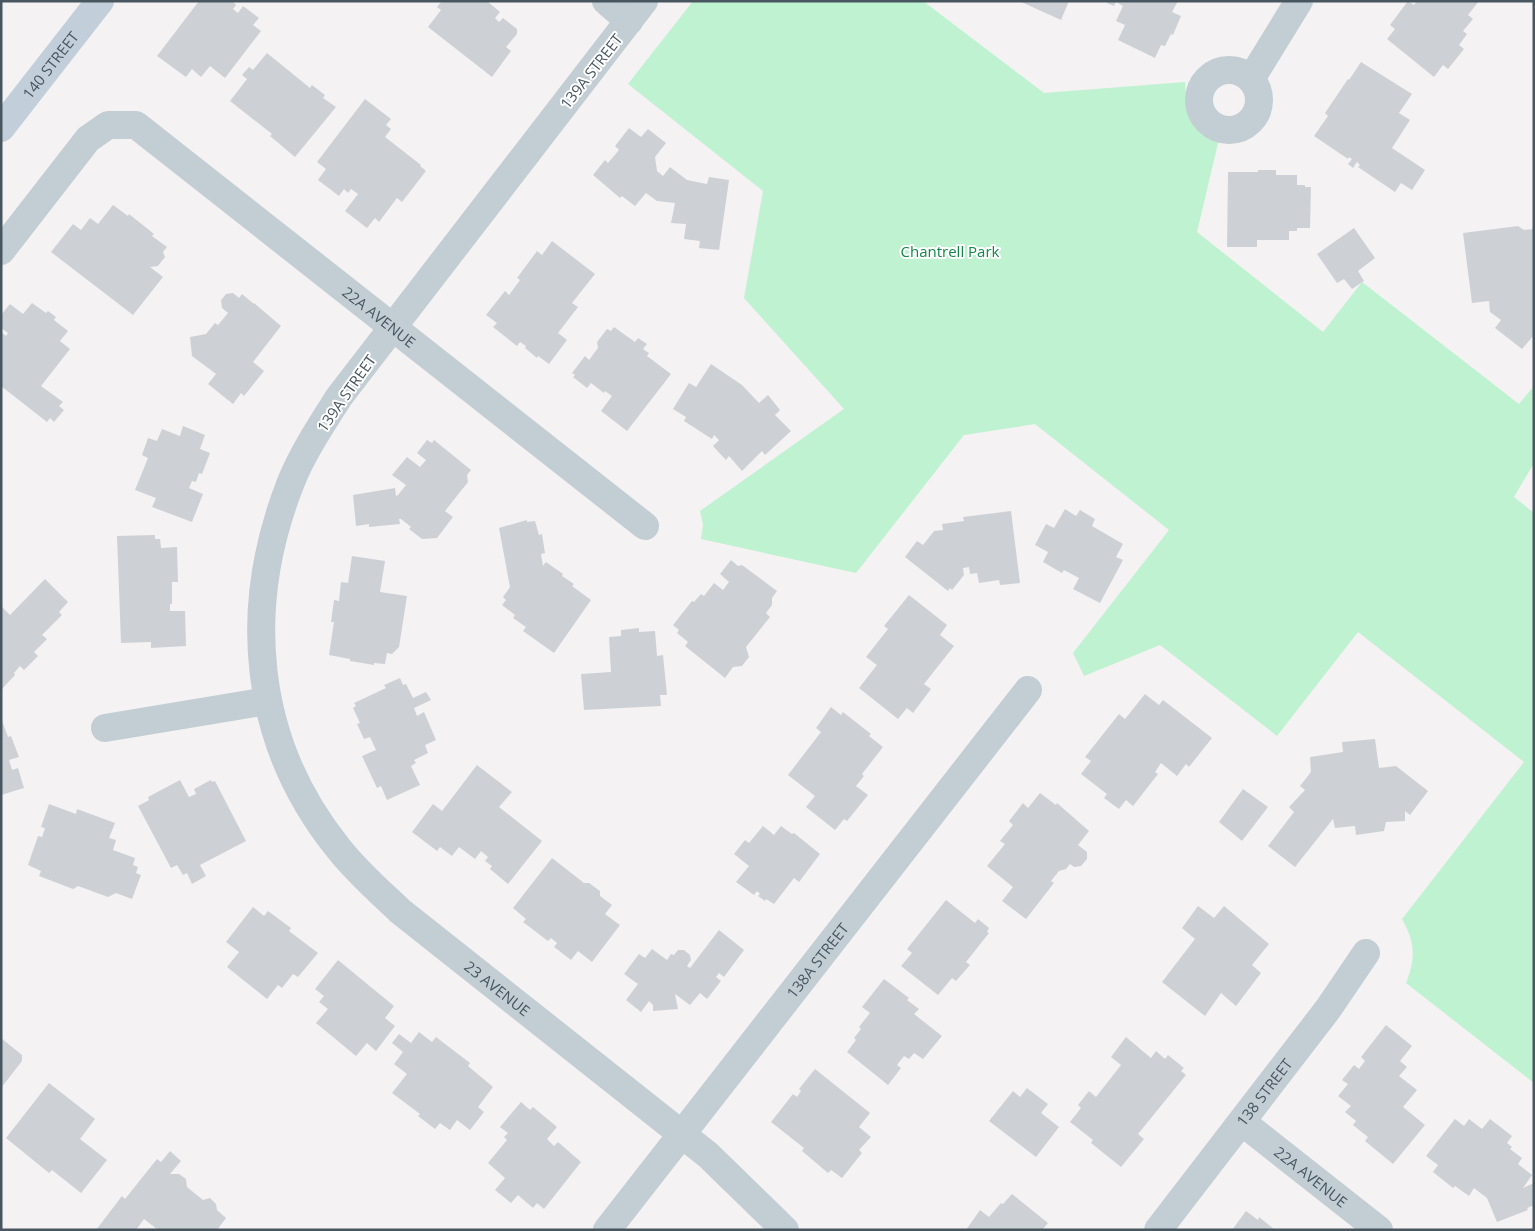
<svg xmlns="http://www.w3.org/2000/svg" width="1535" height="1231" viewBox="0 0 1535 1231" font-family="'Open Sans',sans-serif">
<rect width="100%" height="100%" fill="#f4f2f2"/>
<path fill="#bff2d0" d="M693,1h230l121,92 141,-11c1,28 10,43 34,57l-22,93 126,100 39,-50 157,122 15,-18v77l-20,34 20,16v570l-128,-100c10,-25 9,-41 -4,-64l122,-157 -166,-130 -81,104 -117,-91 -76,31 -11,-23 96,-123 -134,-106 -71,11 -108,138 -155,-34 2,-14 -3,-14 144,-102 -100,-111 19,-107 -135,-107z"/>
<path fill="#cdd1d6" d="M199,1h33l4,4 -3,4 5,4 5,-7 16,12 -6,7 8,6 -36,47 -15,-12 -9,11 -9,-8 -6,8 -29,-21z
M442,1h45l13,11 -5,6 4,4 4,-4 14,11v5l-11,13 5,4 -19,26 -64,-50 13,-17 -4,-3z
M1019,1h50l-8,19z
M1108,1h70l-6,11 9,4 -8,19 -2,-1 -6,12 -4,-1 -6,13 -37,-18 7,-15 -9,-4 7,-15 -7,-4 -2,4 -7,-3z
M1408,1l6,4 3,-4h62l-11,14 5,4 -10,12 4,3 -8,11 5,4 -16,20 -5,-4 -9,12 -47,-38 8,-10 -5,-4z
M267,53l43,35 2,-3 13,10 -2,3 13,9 -41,50 -25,-21 2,-2 -42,-33 17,-22 -5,-4 7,-8 4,3z
M1361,62l51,32 -13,19 11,7 -18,28 33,22 -13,20 -11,-7 -6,9 -37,-25 2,-2 -3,-3 -4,6 -5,-4 4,-5 -3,-2 -1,2 -34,-23 14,-20 -3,-3 23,-34 1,1z
M365,99l26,20 -5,6 5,4 -6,8 36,28 -1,1 6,5 -24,31 -5,-4 -18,24 -4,-4 -8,10 -22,-17 13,-17 -7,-5 -3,4 -4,-4 -5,7 -21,-16 8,-11 -9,-7z
M629,128l12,9 7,-8 18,14 -11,14 2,14 6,5 7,-9 17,13 20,4 2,-7 20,3 -10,70 -20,-2 1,-7 -16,-2 2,-15 -15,-1 4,-20 -18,-2 -11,-8 -11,13 -13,-10 -2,2 -27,-23 12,-15 3,3 11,-13 -4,-4z
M1258,170h18v5h21v10h8v2h6l-1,41h-13v3h-8v9h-32v7h-30l1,-75h30z
M113,205l15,11 1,-2 25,20 -2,2 15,11 -4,5 2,5 -7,9 -8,1 13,10 -30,38 -82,-63 22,-28 8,6 9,-12 8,6z
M1518,226l6,4 10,-1v106l-12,14 -27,-21 6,-8 -11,-8 -1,-11 -17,2 -9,-70z
M1354,228l21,30 -17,13 6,10 -12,8 -8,-10 -7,4 -20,-29z
M552,241l43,33 -23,29 6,4 -20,26 9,7 -18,24 -11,-8 -1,2 -12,-10 1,-2 -6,-4 -3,4 -24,-19 4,-4 -11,-8 19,-24 4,4 11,-15 -3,-2 20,-27 5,4z
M233,293l6,5 3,-4 12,10v-1l27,23 -28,36 11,9 -20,25 -3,-3 -8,11 -25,-20 8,-10 -24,-18 -2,-19 16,-3 9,-11 3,2 10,-12 -6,-5 -1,-8 5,-6z
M32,303l14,10 2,-2 8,6 -2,3 14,11 -8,10 10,8 -29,37 22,16 -4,4 5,4 -10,12 -4,-4 -3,4 -46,-36v-54l5,4 2,-3 -7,-5v-13l9,-11 13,10z
M614,327l21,15 3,-4 9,6 -4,5 6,4 -2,3 24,18 -44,57 -26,-20 11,-15 -7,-5 -1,2 -13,-10 -4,5 -14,-11 2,-2 -3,-2 13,-17 4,4 9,-12 -1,-6 10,-13 4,2z
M711,364l31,21 17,18 9,-8 12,15 -5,5 16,16 -26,24 -3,-4 -20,20 -13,-15 -3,4 -13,-14 6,-6 -5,-5 -2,4 -28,-18 2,-4 -13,-8 16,-26 7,4z
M183,426l22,9 -5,14 10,4 -8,21 -3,-1 -3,9 -4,-1 -3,7 14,6 -11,28 -40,-15 4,-9 -21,-8 13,-32 -6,-3 6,-17 9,3 5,-12 18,7z
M427,440l5,3 2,-3 37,30 -4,5 1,7 -23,29 8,6 -16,21 -15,1 -13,-10 2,-2 -10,-8h-2l1,5 -31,3v-3l-13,2 -3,-31 42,-7 1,8 2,-1 8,-10 -14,-10 15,-18 13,10 6,-7 -9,-7z
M1065,509l11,7 4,-6 15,9 -3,7 31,18 -7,13 7,3 -23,43 -27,-14 6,-11 -15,-8 -2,3 -19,-11 5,-10 -13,-7 11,-21 8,4z
M1011,511l9,72 -20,2 -1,-5 -20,3 -2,-10 -7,1 -1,-7 -6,1 1,7 -12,15 -2,-2 -2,3 -43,-34 12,-16 6,4 11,-14 9,-1 -1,-6 22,-3 -1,-4z
M527,520v2l8,-1 4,14 3,-1 3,19 -4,1 2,12 3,-4 17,12 -1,2 12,8 -2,2 19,14 -37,53 -31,-22 3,-4 -13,-9 2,-3 -13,-10 4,-5 -3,-3 7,-10 -11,-59z
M155,535v4h5l1,9 16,-1 1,35h-6v22h-2v7h15l1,35 -35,2v-6l-30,1 -4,-107z
M352,556l33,5 -5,31 27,4 -8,51 -7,7 -5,-1 -2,11 -11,-1v2l-24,-4v-2l-21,-4 5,-33h-3l3,-22 5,1 2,-19 7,1z
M731,560l7,6 4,-1 35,26 -5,7v7l-6,8 4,4 -24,30 3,10 -7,9 -9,1 -8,11 -40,-32 3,-4 -11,-9 2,-3 -6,-5 19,-24 2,1 7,-8 3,2 10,-13 9,7 6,-8 -9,-8z
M45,579l23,23 -9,10 3,3 -20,20 5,4 -13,13 4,4 -14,14 -4,-4 -6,7 1,2 -14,15v-84l9,9z
M909,595l38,30 -7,10 14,11 -30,38 7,5 -18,24 -6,-5 -9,11 -39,-31 18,-23 -11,-8 22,-28 -4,-3z
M639,628v4l16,-1 2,25 6,-1 4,40h-7l1,11 -77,4 -3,-36 30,-2 -2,-35 12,-1v-6z
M400,678l3,7 3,-1 7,14 13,-6 5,8 -17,8 3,8 7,-4 12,28 -11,5 3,8 -14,7 2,3 -5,3 9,19 -33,15 -6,-14 -4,2 -15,-32 14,-6 -6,-13 -6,2 -7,-15 3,-1 -7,-15 3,-2 -2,-3 32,-15 -2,-3z
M1145,694l14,11 4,-5 49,38 -23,29 -3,-3 -9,12 -16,-13 -6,9 3,2 -25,32 -7,-6 -7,9 -15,-11 3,-4 -26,-20 10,-13 -6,-4 34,-43 6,5z
M831,707l10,8 2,-3 28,22 -2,2 14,11 -21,27 2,2 -8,10 12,9 -21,26 -3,-2 -9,11 -29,-23 9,-11 -27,-21 33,-43 -5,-4z
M1,718l7,19 3,-1 8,21 -10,3 3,10 6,-2 6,20 -23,7z
M1375,739l4,29 17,-2 32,25 -18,24 -5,-4v10l-19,1 -2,9 -28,4 -1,-9 -20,2 -2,-9 -38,48 -27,-21 26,-34 -5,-5 16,-17 -5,-4 11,-14 -1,-15 33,-5 -1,-10z
M477,765l35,27 -13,15 43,34 -34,43 -18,-15 2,-3 -7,-5 3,-4 -7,-6 -6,8 -16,-12 -7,9 -12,-9 -3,4 -25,-19 21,-28 9,7z
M180,780l9,17 7,-3 -2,-5 17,-9 1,2 3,-1 31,60 -46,24 6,11 -14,8 -5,-11 -4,2 -6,-10 -6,3 -33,-62 11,-6 -1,-3z
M1243,789l25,18 -26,34 -23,-19z
M1040,793l16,12 1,-2 32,28 -11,14 9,7v7l-6,7 -7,1 -4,-3 -4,5 -7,2 -8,10 3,2 -28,36 -24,-18 11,-14 -26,-21 18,-22 -5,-3 13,-16 -4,-4 14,-18 5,5z
M49,804l27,10 1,-5 38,14 -6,15 7,2 -3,10 22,8 -2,7 5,2 -2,6 5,2 -9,24 -16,-6 -8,4 -30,-11 -5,3 -34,-13 2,-5 -13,-6 10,-29 4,1 3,-9 -4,-1z
M763,826l11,9 7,-9 11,8 2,-1 26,21 -21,28 -5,-4 -20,26 -8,-5 -1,2 -7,-5 2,-2 -3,-3 -3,4 -18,-13 13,-16 -15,-12 11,-14 4,3z
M552,858l32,25h5l11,8v5l12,9 -7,9 15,11 -28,37 -14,-11 -7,9 -17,-13 3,-4 -6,-5 -3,3 -25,-19 3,-3 -13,-11z
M946,900l29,23 3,-4 11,9 -2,4 2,1 -23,29 4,3 -14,16 -4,-3 -14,17 -37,-29 11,-13 -5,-4z
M1198,906l16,12 10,-12 45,38 -17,21 9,8 -25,33 -15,-13 -16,23 -43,-34 33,-43 -13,-11z
M253,907l11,9 4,-5 23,17 -2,3 29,22 -20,24 -5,-3 -11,14 -4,-3 -11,14 -40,-32 12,-15 -13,-10z
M719,930l25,20 -20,27 -5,-4 -3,4 5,4 -14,18 -7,-6 -10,12 -15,-11 3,15 -25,2v-6l-4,-4 -8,11 -15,-12 12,-16 -14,-10 15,-20 6,4 7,-9 15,11 4,-6 3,1 4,-5h6l6,5 1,5 -4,6 3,2z
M338,960l56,46 -9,12 10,8 -19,25 -9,-8 -11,13 -40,-33 12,-14 -9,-7 5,-6 -9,-7z
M884,979l25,19 -2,2 12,9 -5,5 28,22 -19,23 -9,-6 -5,6 -5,-3 -7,9 4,3 -13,17 -41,-33 9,-12 -2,-2 7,-9 -2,-2 11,-14 -8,-6z
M1386,1025l26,21 -12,15 7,6 -8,9 18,14 -14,17 22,18 -32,39 -28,-23 3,-4 -15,-12 3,-4 -11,-9 6,-6 -13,-10 10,-12 -6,-4 12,-15 5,4 6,-8 -4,-4z
M419,1032l13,10 4,-5 34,26 -2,3 25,21 -15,20 6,5 -14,18 -13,-10 -7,10 -10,-7 -5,6 -17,-13 2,-2 -28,-21 15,-19 -13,-10 9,-12 -11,-9 7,-9 12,9z
M1126,1037l25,21 5,-7 9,8 3,-4 16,13 -3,3 5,4 -48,59 6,5 -23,28 -30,-24 2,-3 -23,-18 11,-14 -3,-3 11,-14 7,6 25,-32 -10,-8z
M1,1038l21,17v6l-21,27z
M815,1069l55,44 -11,14 12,10 -12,13 3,3 -20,25 -11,-8 -3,3 -26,-22 2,-3 -33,-26 22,-28 4,3 4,-6 -2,-2z
M49,1083l46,36 -15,20 27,21 -26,33 -29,-23 -3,3 -43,-35z
M1027,1088l21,16 -7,9 18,14 -23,30 -47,-36 24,-30 7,6z
M521,1102l9,8 3,-3 24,20 -10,12 7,7 4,-4 23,20 -37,47 -7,-6 -4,5 -15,-13 -7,8 -16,-13 10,-12 -17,-15 19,-23 -3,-3 4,-4 -8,-6z
M1455,1119l9,7 5,-7 13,10 8,-10 22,17 -5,7 5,4 -2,2 12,9 -4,6 14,11 -9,13 11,-5v22l-7,3 1,2 -31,12 -10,-24 -13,-10 -5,8 -14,-10 -2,2 -20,-16 5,-7 -12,-9z
M170,1151l11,10 -11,13h9l7,5 1,8 16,13 7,-2 6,6 1,6 9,8 -9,12h-59l-14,-11 -8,11h-40l26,-34 3,3 32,-40 4,3z
M1012,1194l36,29 -6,7h-76l14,-20 9,7 12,-14 2,1z
M1246,1211l12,9 1,-3 16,13h-43z"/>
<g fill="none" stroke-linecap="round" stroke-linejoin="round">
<g stroke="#c2cdd4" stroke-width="28">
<path d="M606,1l23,20"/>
<path id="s1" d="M644,1l-305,396c-17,27 -36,55 -48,85 -50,126 -39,260 48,367 18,23 40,42 61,62l308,244 77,75"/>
<circle cx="1229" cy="100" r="30"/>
<path d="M1251,79l48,-78"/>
<path id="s2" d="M1,251l87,-112 20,-14h28l509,401"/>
<path d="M105,728l162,-27"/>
<path id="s3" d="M1242,1122l137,108"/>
<path id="s4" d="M607,1230l421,-540"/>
<path id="s5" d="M1158,1230l170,-221 38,-56"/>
</g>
<path stroke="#c2ced9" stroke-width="28" id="s6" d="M1,128l99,-127"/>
</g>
<g text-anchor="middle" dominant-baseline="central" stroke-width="4" stroke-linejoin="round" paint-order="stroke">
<g font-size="15" fill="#485660" stroke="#fff">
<text stroke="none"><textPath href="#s6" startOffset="80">140 STREET</textPath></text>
<text transform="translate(591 71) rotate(-52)">139A STREET</text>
<text stroke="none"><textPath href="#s2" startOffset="504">22A AVENUE</textPath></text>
<text transform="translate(346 393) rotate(-55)">139A STREET</text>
<text stroke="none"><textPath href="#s4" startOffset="342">138A STREET</textPath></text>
<text stroke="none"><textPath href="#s1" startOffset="1198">23 AVENUE</textPath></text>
<text stroke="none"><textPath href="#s5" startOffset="174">138 STREET</textPath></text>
<text stroke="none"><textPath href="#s3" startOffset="88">22A AVENUE</textPath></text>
</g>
<g font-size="15" fill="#128847" stroke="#fff">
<text x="950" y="251">Chantrell Park</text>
</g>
</g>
<rect width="1535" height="1231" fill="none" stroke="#485660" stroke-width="5"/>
</svg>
